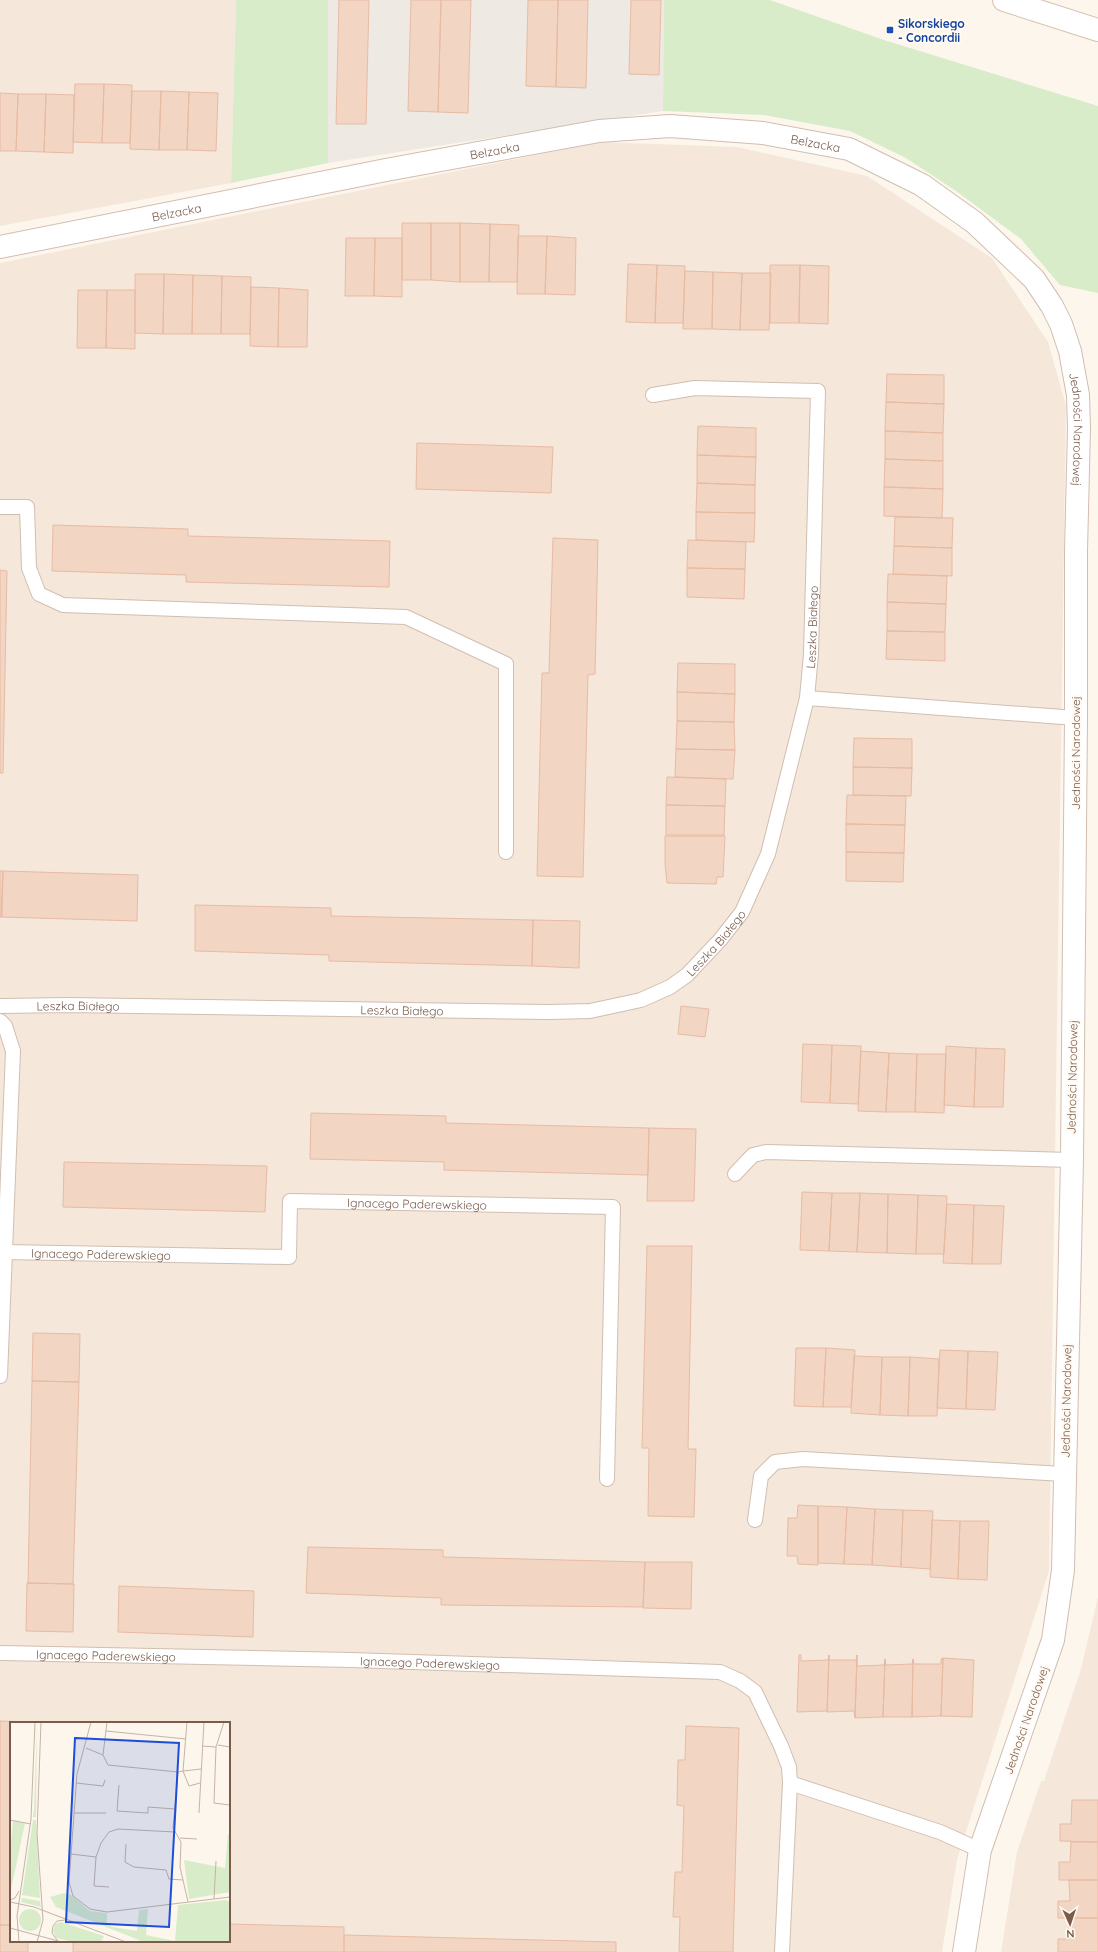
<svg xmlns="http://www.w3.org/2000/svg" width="1098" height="1952" viewBox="0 0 1098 1952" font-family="Quicksand,sans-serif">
<rect width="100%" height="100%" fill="#fdf6ec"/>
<path fill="#f5e8da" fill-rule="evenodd" d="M0,0h236l-5,183 -231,43z
M600,142l137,5 130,29 125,82 56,84 18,64 -17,1165 -92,289 -15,92h-942v-1689zM11,1723h218v218h-218z
M1098,1597v355h-97l16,-100 24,-71h3l37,-112z"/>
<path fill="#efe9e4" d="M328,0h336l-1,111 -335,52z"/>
<path fill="#d8ecc9" d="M236,0h92v163l-97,20z
M664,0h106l114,40 214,66v187l-38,-8 -39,-46 -65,-48 -50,-33 -56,-27 -86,-16 -101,-4z"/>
<path fill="#f3d5c3" stroke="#e6bba3" d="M339,0h30l-3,124h-30z
M411,0h30l-3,112 -30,-1z
M441,0h30l-3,113 -30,-1z
M528,0h30l-2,87 -30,-1z
M558,0h30l-2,88 -30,-1z
M631,0h30l-2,75 -30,-1z
M75,84h29l-2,59 -29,-1z
M104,84l28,1 -2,58h-28z
M132,91h29l-2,59 -29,-1z
M161,91l28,1 -2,58h-28z
M189,92l29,1 -2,58 -29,-1z
M0,93l18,1 -2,57h-16z
M18,94h28l-2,58 -28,-1z
M46,94l28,1 -1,58 -29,-1z
M402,223h29v57h-29z
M431,223h29v59l-29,-2z
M460,223l30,1 -1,58h-29z
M490,224l29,1 -2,57h-28z
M518,236h29l-2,58h-28z
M547,236l29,2 -1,57 -30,-1z
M346,238h29l-1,58h-29z
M375,238h27v59l-28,-1z
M628,264l29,1 -2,58 -29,-1z
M657,265l28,1 -2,57h-28z
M770,265h30l-1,58h-29z
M800,265l29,1 -1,58 -29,-1z
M685,271l28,1 -1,57h-29z
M713,272l29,1 -2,57 -28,-1z
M742,273h29l-2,57h-29z
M135,274h29l-1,60 -28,-1z
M164,274l29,1 -1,59h-29z
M193,275l29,1 -1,58h-29z
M222,276l29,1 -1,57h-29z
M251,287l28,1 -1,59 -28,-1z
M279,288l29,2 -1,57h-29z
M78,290h29l-1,58h-29z
M107,290h28v59l-29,-1z
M887,374l57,1v29l-58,-2z
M886,402l58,2 -1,29 -58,-2z
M698,426l58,2v29l-59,-2z
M885,431l58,2v28l-58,-2z
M417,443l136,4 -2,46 -135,-4z
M697,455l59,2 -1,28 -58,-2z
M885,459l58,2v28l-59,-2z
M697,483l58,2v28l-59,-1z
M884,487l59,2 -1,29 -58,-2z
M696,512l59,1 -1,29 -58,-2z
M895,517l58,1 -1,30 -58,-2z
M53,525l135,4v7l202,5 -1,46 -203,-5v-7l-134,-4z
M553,538l45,2 -3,134 -7,1 -5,202 -46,-1 5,-203h7z
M688,540l58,2 -1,27 -58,-1z
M894,546l58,2v28l-59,-2z
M687,568l58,1 -1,30 -57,-2z
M0,570l7,1 -4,202h-3z
M888,574l59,2 -1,28 -59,-2z
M887,602l59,2 -1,28 -58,-1z
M887,631l58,1v29l-59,-2z
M678,663l57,1v30l-58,-2z
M677,692l58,2 -1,28 -57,-1z
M677,721l57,1 1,28 -59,-1z
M854,738l58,1v29l-59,-1z
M676,749l59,1 -2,29 -58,-2z
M853,767l59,1 -1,28 -58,-1z
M667,777l59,2 -1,27 -59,-1z
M847,795l59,1 -1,29 -59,-1z
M666,805l59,1 -1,29h-58z
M846,824l59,1 -1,28 -58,-1z
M665,836h60l-2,41h-6l-1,7 -49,-1 -2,-19z
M846,852l58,1 -1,29 -57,-1z
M0,871h3l-1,46h-2z
M3,871l135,4 -1,46 -136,-4z
M195,905l136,3v8l202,4 -1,46 -203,-5v-6l-134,-4z
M533,920l47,1 -1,47 -47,-2z
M681,1006l28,3 -4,28 -27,-3z
M803,1044l29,1 -2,58 -29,-1z
M832,1045l29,1 -3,58 -28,-1z
M946,1046l30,2 -2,59 -30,-2z
M976,1048l29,1 -2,58h-29z
M861,1051l28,2 -3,59 -28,-1z
M889,1053l28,1 -2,58h-29z
M917,1054h29l-2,59 -29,-1z
M311,1113l135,3v7l203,5 -1,47 -204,-5v-8l-134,-3z
M649,1128l47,1 -2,72h-47z
M64,1162l203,4 -2,46 -202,-5z
M802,1192l30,1 -3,58 -29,-1z
M832,1193h28l-3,59 -28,-1z
M860,1193l28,1 -1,59 -30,-1z
M888,1194l30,1 -2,59 -29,-1z
M918,1195l29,1 -3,58h-28z
M947,1204l27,1 -2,59 -29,-1z
M974,1205l30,1 -3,58h-29z
M647,1246h45l-4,203h8l-2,68 -46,-1 1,-68h-7z
M33,1333l47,1 -1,48 -47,-1z
M796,1348h30l-3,59 -29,-1z
M826,1348l29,2 -4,57h-28z
M940,1350l28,1 -2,58 -29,-1z
M968,1351l30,1 -3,58 -29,-1z
M854,1356l28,1 -2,58 -29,-2z
M882,1357h28l-2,59 -28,-1z
M910,1357l29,2 -2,57h-29z
M32,1381l47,1 -6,202 -45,-1z
M798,1505l20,1v59l-20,-1 -1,-8h-10l1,-38h9z
M818,1506l29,1 -3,57 -26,-1z
M847,1507l28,2 -3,56 -28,-1z
M875,1509l28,1 -2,57 -29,-2z
M903,1510l30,1 -3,58 -29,-2z
M932,1520l28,1 -2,58 -28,-2z
M960,1521h29l-2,59 -29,-1z
M308,1547l135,3v7l202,5 -2,45 -202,-2v-7l-135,-5z
M645,1562h47l-1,47 -48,-1z
M27,1583l47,1 -1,48 -47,-1z
M119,1586l135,5 -1,46 -135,-5z
M799,1655h2v6l27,-1 1,-5 -2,57 -1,-1 -29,1z
M829,1655v5h27l1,-5 -2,63 -1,-7 -27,1z
M857,1655v11l27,-1 1,-6 -2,58 -28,1z
M943,1658l-2,58 -29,1 1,-58 1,5h27v-5z
M943,1658l31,2 -2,57 -31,-1z
M885,1659l1,6 26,-1 1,-5 -1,58h-29z
M0,1721l34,1 -23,1v202h-11z
M686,1726l53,2 -6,224h-54l1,-35h-7l2,-45h7l2,-66 -7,-1 1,-45h7z
M1072,1800h26v42l-38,-1v-17h11z
M1071,1842h27v38h-39v-18h11z
M1069,1880h29v38h-40v-17h12z
M1069,1918h29v34h-40v-13h11z
M229,1924l115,3v25h-271v-11h156z
M0,1925h11v16h17v11h-28z
M344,1935l272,7v10h-272z"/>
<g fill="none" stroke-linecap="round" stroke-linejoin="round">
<defs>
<g id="service">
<path d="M0,507h27l2,61 10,26 24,11 343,12 100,47v188"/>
<path d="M807,698l269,20"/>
<path id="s1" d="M0,1006l69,-1 481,7 40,-1 51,-11 29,-13 17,-12 33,-35 22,-28 26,-58 39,-156 4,-44 7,-263 -123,-3 -42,7"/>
<path d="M0,1021l5,5 8,25 -13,325"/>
<path d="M735,1174l18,-19 13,-3 306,8"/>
<path id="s2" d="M4,1252l285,5 1,-56 323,6 -6,272"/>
<path d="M755,1520l6,-44 14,-14 28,-3 261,15"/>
<path id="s3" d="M0,1653l351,7 369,12 20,9 15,11 26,54 8,21 1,16 -8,169"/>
<path d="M790,1783l150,49 40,18"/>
</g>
<g id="minor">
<path id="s4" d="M0,247l386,-77 213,-39 71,-5 93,7 86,16 73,36 53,38 59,56 18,27 9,18 9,27 8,44 1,33 -3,123v167l-4,442 -9,410 -10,70 -73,210 -16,102"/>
</g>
<path id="secondary" d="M1004,0l94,30"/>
</defs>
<use href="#service" stroke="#d1beb0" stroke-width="16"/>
<use href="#minor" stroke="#d1beb0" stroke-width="24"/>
<use href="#secondary" stroke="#d6c0b0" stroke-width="24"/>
<use href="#service" stroke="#fff" stroke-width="14"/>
<use href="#minor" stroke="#fff" stroke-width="22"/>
<use href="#secondary" stroke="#fff" stroke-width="22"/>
</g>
<rect fill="#1a4fb4" stroke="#fffaf3" stroke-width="1.5" x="886" y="26" width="8" height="8" rx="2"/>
<g text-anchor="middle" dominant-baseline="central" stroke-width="4" stroke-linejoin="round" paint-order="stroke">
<g font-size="12" font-weight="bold" fill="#164399" stroke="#fffaf3" text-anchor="start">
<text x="898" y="23">Sikorskiego<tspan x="898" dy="14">- Concordii</tspan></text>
</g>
<g font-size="12" fill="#7a5c4d" stroke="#fffaf3">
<text stroke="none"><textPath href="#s4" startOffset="828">Belzacka</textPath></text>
<text stroke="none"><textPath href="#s4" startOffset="504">Belzacka</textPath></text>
<text stroke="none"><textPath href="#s4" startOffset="180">Belzacka</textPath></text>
<text stroke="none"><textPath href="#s4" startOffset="1250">Jedności Narodowej</textPath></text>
<text stroke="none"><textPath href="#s1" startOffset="1074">Leszka Białego</textPath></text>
<text transform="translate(1075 753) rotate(-90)">Jedności Narodowej</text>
<text stroke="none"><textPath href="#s1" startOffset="738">Leszka Białego</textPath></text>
<text stroke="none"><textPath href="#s1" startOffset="78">Leszka Białego</textPath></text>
<text stroke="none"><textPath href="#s1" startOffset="402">Leszka Białego</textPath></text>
<text transform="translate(1072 1077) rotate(-89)">Jedności Narodowej</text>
<text stroke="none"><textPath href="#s2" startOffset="468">Ignacego Paderewskiego</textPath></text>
<text stroke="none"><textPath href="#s2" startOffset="97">Ignacego Paderewskiego</textPath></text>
<text transform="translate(1066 1401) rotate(-89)">Jedności Narodowej</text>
<text stroke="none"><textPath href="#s3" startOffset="106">Ignacego Paderewskiego</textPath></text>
<text stroke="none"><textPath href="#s3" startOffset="430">Ignacego Paderewskiego</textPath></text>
<text transform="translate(1026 1720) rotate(-71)">Jedności Narodowej</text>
</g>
</g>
<g transform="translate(10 1722)">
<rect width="220" height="220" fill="#fdf6ec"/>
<path d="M27,0l-1,95h-3l1,-8zM23,98h3l4,78 -18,-3zM3,99l12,2 -15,71v-41zM218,112l2,2v56l-41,7 -5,-39 41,8zM54,171l7,2 19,16 17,2v12l5,2 25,4 2,-21 9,-1 -2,26 29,6 3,-36 48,-5 4,2v40h-86l-88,-35 -6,-10zM12,176l18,3 1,6 -20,-5zM9 198a11 11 0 1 1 22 0a11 11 0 1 1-22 0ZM51,200l43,14 -3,6h-28l-17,-4 -3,-7 2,-7z" fill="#d8ecc9"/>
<path fill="none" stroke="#c5b3a7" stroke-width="1" d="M81,0l-14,52 -8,108 4,14 17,13 17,3 123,-15M97,0l-4,33 5,10 70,7 5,-1 4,-49M96,9l80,8M208,23l12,2M192,24l14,1M206,25l-2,56 16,2M206,25l8,-25M76,26l17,7M168,50l-5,56 8,14 -1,25 8,35M66,61l27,3 2,-6M190,61l-11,3 -6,-15 18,-2M109,63l-2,26 31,2v-6l27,2M64,91h32M189,91l5,-91M0,98l21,4M170,116l17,1M116,122l-1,18 9,5 32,3 3,9 14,1M61,132l25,3M99,165l-15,-1 2,-29 5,-14 8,-11 9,-3 57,3M204,177l2,-38M0,178l5,-2 4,-7M0,180l24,5 92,35M0,206l52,14M47,218l-5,-7 1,-7 4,-5 8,-1M9,220l-2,-26 14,-97 4,-97M27,220l6,-22 -6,-87 4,-111"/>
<path fill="#1d4ed8" fill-opacity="0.15" stroke="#1d4ed8" stroke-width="2" d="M65,16l104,5 -10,184 -103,-5z"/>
<rect width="220" height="220" fill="none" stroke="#7a5c4d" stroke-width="2"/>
</g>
<g transform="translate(1070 1924) rotate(177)" stroke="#fffaf3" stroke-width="3" paint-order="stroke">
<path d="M0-3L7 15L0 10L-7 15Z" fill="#7a5c4d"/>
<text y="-6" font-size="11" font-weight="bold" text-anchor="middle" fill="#7a5c4d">N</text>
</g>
</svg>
